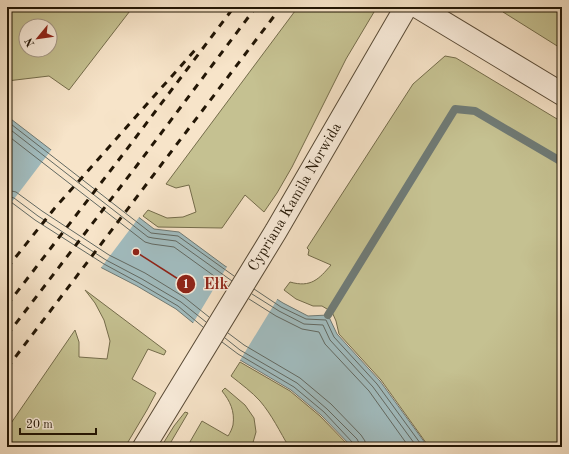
<svg xmlns="http://www.w3.org/2000/svg" width="569" height="454" viewBox="0 0 569 454" font-family="'Old Standard TT',serif">
<rect width="100%" height="100%" fill="#f7e4c9"/>
<filter id="stains"><feTurbulence type="fractalNoise" baseFrequency=".005" numOctaves="4"/><feColorMatrix values="0 0 0 0 .2 0 0 0 0 .09 0 0 0 0 .02 0 0 0 .5 -.17"/></filter>
<radialGradient id="worn" r=".72"><stop offset=".6" stop-color="#630" stop-opacity="0"/><stop offset="1" stop-color="#630" stop-opacity=".3"/></radialGradient>
<path fill="#c5c191" stroke="#746c4b" fill-rule="evenodd" d="M7,7h126l-64,83 -20,-14 -42,5zM26,26h24v24h-24z
M298,7h79l-31,52 -54,108 -15,26 -13,19 -19,-17 -23,33 -64,-1 -15,-11 5,-6 19,8 16,-1 13,-5 -7,-27 -13,3 -10,-4z
M499,7h63v42l-59,-37z
M445,56l11,2 106,64v325h-133l-48,-67 -42,-46 -3,-13 -4,-9 -10,-6h-9l-17,-7 -12,-9 6,-8c21,6 29,-3 41,-17l-23,-10 1,-5 -2,-2 106,-164z
M85,290l81,61 -2,4 -16,-6 -16,30 24,14 -9,17 -22,37h-118v-18l68,-99 4,12v15l28,2 3,-18 -6,-21 -9,-17z
M240,362l50,29 30,25 30,31h-61c-9,-15 -17,-32 -29,-46 -8,-9 -19,-17 -29,-25z
M225,388l20,17 9,13 2,14 -4,14 -1,1h-64l15,-26 26,15c2,-3 4,-7 5,-11 2,-14 -3,-24 -11,-34z
M185,412l3,1 -20,34h-7l13,-21z"/>
<path fill="#a1bcbf" stroke="#6f7a75" d="M7,116l147,113 25,3 46,34 58,37 25,13 20,-1 9,19 43,47 48,66h-76l-31,-32 -30,-25 -56,-33 -59,-48 -39,-23 -35,-18 -69,-45 -26,-19z"/>
<path fill="#f7e4c9" d="M52,149l88,67 -40,53 -68,-44 -24,-18z
M228,265l50,33 -39,64 -5,-3 -42,-34z"/>
<g fill="none" stroke-linecap="round" stroke-linejoin="round">
<path stroke="#626962" stroke-width="1" d="M7,121l144,112 27,3 56,40
M7,127l141,110 5,1 23,3 56,40
M7,135l138,107 7,2 22,3 54,39
M7,190l9,2 26,19 67,44 36,18 39,24 25,20
M7,196l7,2 24,18 68,44 36,19 39,23 25,20
M7,201l4,1 24,18 69,44 35,19 39,23 25,21
M254,289l27,18 25,12 20,1 8,17 43,47 46,63
M252,294l27,17 25,13 19,1 7,15 43,47 44,60
M249,299l27,17 26,13 17,3 6,12 44,47 40,56
M228,333l16,12 56,33 31,26 30,31 4,6v6
M225,338l15,12 57,33 30,26 30,30 2,4v4
M222,342l16,12 56,33 30,25 29,31 1,4"/>
<path stroke="#6f7a75" stroke-width="8" d="M560,7l2,1
M328,315l127,-206 20,2 87,51"/>
<defs>
<g id="minor">
<path d="M418,7l144,87"/>
<path id="s1" d="M144,447l132,-216 130,-224"/>
</g>
</defs>
<use href="#minor" stroke="#584a36" stroke-width="24"/>
<use href="#minor" stroke="#faeddc" stroke-width="22"/>
<path stroke="#231605" stroke-width="3" stroke-dasharray="7 7" stroke-linecap="butt" d="M7,268l47,-59 141,-159
M7,305l117,-152 110,-146
M7,335l131,-171 118,-157
M7,368l274,-361"/>
</g>
<g text-anchor="middle" dominant-baseline="central" stroke-width="3" stroke-linejoin="round" paint-order="stroke">
<g font-size="15" fill="#231605" stroke="#faeddc">
<text stroke="none"><textPath href="#s1" startOffset="292">Cypriana Kamila Norwida</textPath></text>
</g>
</g>
<path fill="none" stroke="#8f2418" stroke-width="1.5" d="M136 252L186 284"/>
<g fill="#8f2418" stroke="#faeddc" stroke-width="1.5">
<circle cx="136" cy="252" r="4"/>
<circle cx="186" cy="284" r="10"/>
</g>
<g font-size="12" text-anchor="middle" font-weight="bold" fill="#fff">
<text x="186" y="288">1</text>
</g>
<g font-size="16" text-anchor="middle" font-weight="bold" fill="#8f2418" stroke="#faeddc" stroke-width="3" stroke-linejoin="round" paint-order="stroke">
<text x="216" y="289">Ełk</text>
</g>
<rect width="569" height="454" fill="none" stroke="#f7e4c9" stroke-width="24"/>
<rect x="8" y="8" width="553" height="438" fill="none" stroke="#231605" stroke-width="2"/>
<rect x="12" y="12" width="545" height="430" fill="none" stroke="#231605"/>
<g transform="translate(38 38) rotate(241)"><circle r="19" fill="#faeddc" stroke="#a49786"/>
<path d="M0-3L7 15L0 10L-7 15Z" fill="#8f2418"/>
<text y="-6" font-size="11" font-weight="bold" text-anchor="middle" fill="#231605">N</text>
</g>
<path d="M20 428v6h76v-6" fill="none" stroke="#231605" stroke-width="2"/>
<text x="26" y="428" font-size="12" fill="#231605" stroke="#faeddc" stroke-width="3" paint-order="stroke">20 m</text>
<rect width="100%" height="100%" filter="url(#stains)"/>
<rect width="100%" height="100%" fill="url(#worn)"/>
</svg>
